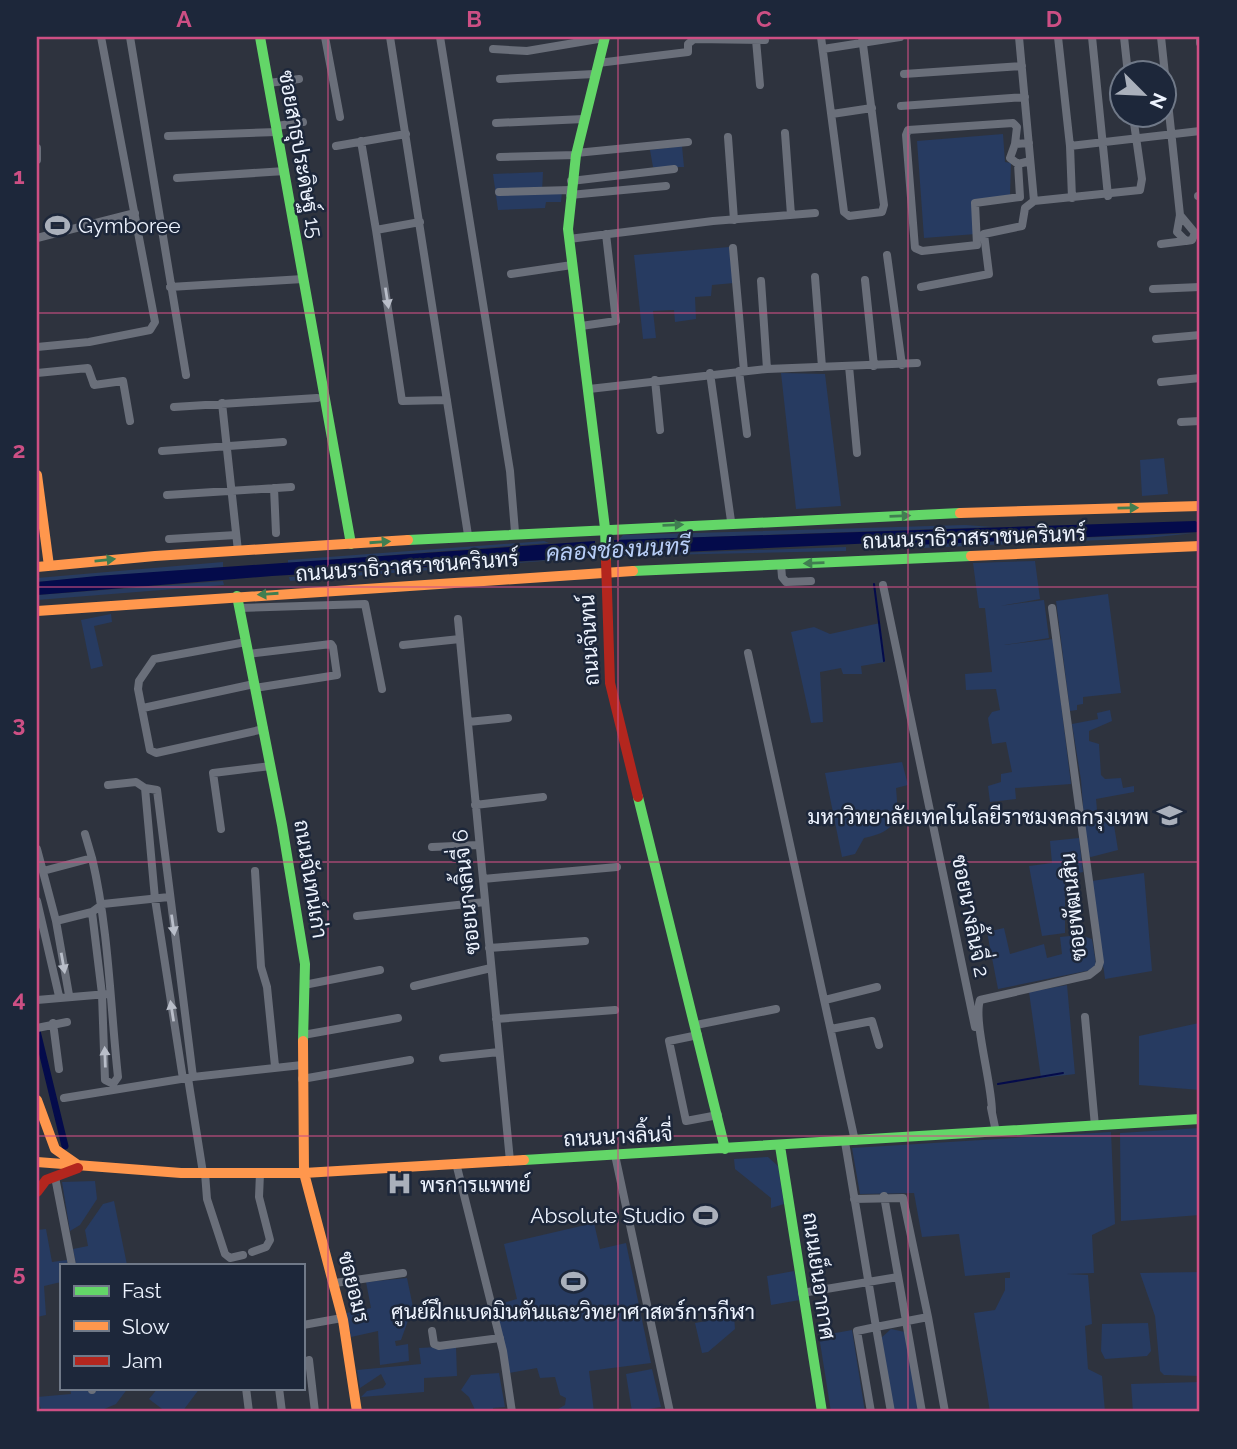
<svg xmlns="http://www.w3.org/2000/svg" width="1237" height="1449" viewBox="0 0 1237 1449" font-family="Raleway,Sarabun,sans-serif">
<rect width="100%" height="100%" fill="#2e333e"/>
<path fill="#273b61" d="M1003,134l2,28 6,1 -1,32 -34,5v34l-52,4 -7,-97z
M682,146l2,21h-31l-3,-17z
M543,172l-1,20h20l-1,10h-15l-1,6 -47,2 -5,-36z
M729,247l5,36 -22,2 -1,11 -16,1 1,22 -21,3 -1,-12 -21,1 3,27 -13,1 -9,-84z
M781,373l44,1 16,132 -45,3z
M1164,458l4,36 -26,2 -2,-36z
M965,525l29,2 -376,13 5,-5z
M1195,533l-48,5 -226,10 -15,-3z
M544,541l5,2 -261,20v-3z
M846,547v4l-231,5v-1z
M595,557l-305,24 -1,-4z
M1035,561l5,38 -40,7 44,-6 5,38 -45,7 49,-6 18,145 -56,4 1,11 -26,3 -2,-16 13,-4v-8l11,-2 -6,-30 -14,2 -4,-26 4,-6 8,-2 -4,-21 -30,1 -1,-16 27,-2 -7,-64h-6l-6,-45z
M223,562v5l-186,15v-4z
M223,581l1,4 -187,15v-5z
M1108,594l13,99 -38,4v7l-6,1v5l-7,1 -14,-110z
M111,614l1,8 -18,4 9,40 -12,3 -10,-49z
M880,623l5,39 -24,4 1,8h-19l-2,-6 -21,4 3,50 -12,1 -20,-91 23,-5 16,7z
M1110,710l2,11 -23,10v10l10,3 2,31 4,4 16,-1 2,10 11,-2v6l-38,7 2,21 15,-1 5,31 -27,7 -4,-1 -6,-76 -9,-56 26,-5 -1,-6z
M902,762l6,23 -12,3c3,31 2,43 -32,50l-9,16 -13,3 -17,-84z
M1079,838l4,34 -18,4v57l-23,3 -13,-70 23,-3 -2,-22z
M1144,873l8,98 -47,8 -13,-98z
M1004,928l6,26 34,-10 3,14 15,-4 -2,-17 20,-2 12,4 4,25 -5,6 -93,19 -11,-57z
M1067,985l8,89 -34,4 -12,-86z
M1200,1013v77l-61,-5v-49l60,-13z
M1200,1128v87l-79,6 -1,-88z
M1111,1132l4,92 -23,11 2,38 -27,1 21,1 4,49 -7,2 3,43 14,7 3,36h-115l-16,-99 21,-3 10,-20v-12h5v-6l-45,4 -6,-42 -37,3 -8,-44 -54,1 -8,-46z
M768,1157l10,9 6,38 -13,4v-10l-36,-29 -1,-10z
M95,1181l2,18 -17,26 -10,6 -8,-49z
M114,1201l13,64h-51l-3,-16 15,-3 -3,-16 18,-26z
M594,1223l6,26 26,-6 25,120 -62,8 5,41h-41l12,-7 1,-7 -6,-3 -5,-18 -15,1 -3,-10 -28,5 -14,-68 22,-6 -13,-55z
M46,1229l6,33 15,-2 1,5h-7v17l-17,4 2,29 -9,2v-87z
M794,1271l6,29 -29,5 -4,-29z
M1200,1272v104l-36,-1 -4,-4 -5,-55 -15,-43z
M407,1278l6,29 -12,33 -6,1 1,5 12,-2 1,17 -29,4 -2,-34 -27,6 -5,-24 25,-5 -5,-26z
M734,1316l1,13 -27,23 -6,1 -7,-30z
M1148,1323l3,28 -4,5 -42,3 -4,-8 1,-27z
M891,1329l14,3 15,80h-26l-13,-74z
M852,1330l13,82h-34l-12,-76z
M456,1346l1,30 -33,2v14l-63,5 6,-6 16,-3 3,-4 -5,-10 -21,14 -3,-18 64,-6 -2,-16z
M652,1369l9,38 -29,5 -6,-38z
M499,1373l6,34 -12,1v4h-17l-7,-15 -8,-7 10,-15z
M1200,1382v30h-67l-2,-28z
M70,1388h58l-12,16 -14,6 2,2h-62l-5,-15 34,-3z
M158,1388h42l-18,24h-16l-17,-13z"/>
<path fill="#040b4b" d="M1195,521l5,2v9l-286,13 -38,-2 -261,12 -1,-15z
M595,541v16l-323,19 -235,19v-13l60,-6z"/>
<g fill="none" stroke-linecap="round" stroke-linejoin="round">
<path stroke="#040b4b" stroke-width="2" d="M874,584l10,77
M998,1084l65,-11"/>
<path stroke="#040b4b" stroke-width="7" d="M586,551l37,-3
M37,1031l28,115"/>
<path stroke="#6a6f7a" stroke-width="8" d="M130,37l56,338
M325,37l15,80
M390,37l78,498
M440,37l70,434 5,61
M821,37l23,175 5,4 33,-4 2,-7 -22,-168
M1019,37l15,164
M1058,37l12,109 2,52
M1092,37l16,159
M1124,37l4,37
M1161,37l19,178 -3,17 9,9 6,-1 3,-7 -15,-18
M1200,37v6
M756,40l4,45
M493,49l34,2 77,-13
M823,49l77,-12
M598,63l90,-11v-8l6,-5 71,1
M904,74l118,-8
M500,79l94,-5
M269,83l30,-4
M901,106l124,-9
M832,114l40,-6
M496,123l88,-4
M277,126l26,-4
M785,133l6,82
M168,136l109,-4
M728,137l6,83
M361,141l15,89 44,-8
M1029,143l-14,1 2,-17 -4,-4 -105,7 -2,5 9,113 7,3 55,-6 -2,-42 45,-6 -2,-33 12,-3
M1015,144l-5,14 8,6
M336,146l70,-12
M1070,146l130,-15
M37,148v12
M576,153l112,-11
M500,157l76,-2
M177,178l108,-7
M571,181l103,-12
M499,192l71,-2
M570,195l96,-9
M1198,196h2
M376,230l26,171 45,-1
M37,238l98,-25
M569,239l144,-18 102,-8
M1161,244l24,-3
M733,248l11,123
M887,255l15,110
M511,274l61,-9
M815,277l7,90
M865,280l9,86
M761,281l6,88
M170,287l133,-8
M921,287l68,-13 -5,-40 38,-8 3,-18 9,-7 106,-11 2,-11 -9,-63
M1153,289l47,-2
M581,326l35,-5 -10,-87
M1156,339l44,-4
M37,347l52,-5 61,-12 5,-8 -54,-285
M849,366l8,87
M739,371l8,63
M37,373l51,-5 6,17 29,-4 7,40
M710,373l21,148
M655,380l5,50
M1161,382l39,-4
M589,389l178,-20 150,-6
M222,403l16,148
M174,407l143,-9
M1181,422l19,-1
M162,451l121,-9
M274,488l2,45
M167,495l124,-8
M169,539l67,-4
M781,565l1,12 4,5 25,-1
M883,585l92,442
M239,608l126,-4 17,85
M458,619l52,542
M246,642l-92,17 -15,22 -1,8 12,61 6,3 108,-24
M403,645l57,-6
M748,653l107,488
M248,654l83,-10 2,3 4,28 -82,13
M143,708l111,-24
M468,722l40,-4
M108,785l28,-3 9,6
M475,805l68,-8
M221,829l-8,-56 58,-7
M85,834l7,24
M432,847l47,-2
M37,849l19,72 13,74
M43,871l49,-13c17,73 18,145 26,219l-5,7 -8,-4 -3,-86 -10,-82
M255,871l6,96 6,20 8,79
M483,879l134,-12
M37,901l22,95
M357,916l128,-14
M56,921l36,-9 11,-8 66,-7
M489,948l96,-7
M304,985l76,-15
M414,986l77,-18
M37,1000l70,-6
M825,1000l52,-13
M1085,1017l10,109
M496,1019l119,-9
M53,1023l6,46
M696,1025l80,-16
M37,1028l30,-6
M831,1029l41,-8 7,24
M303,1035l95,-17
M698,1035l-29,6 17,80 32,-6
M443,1058l56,-6
M188,1078l15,95
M183,1079l-28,-180 -10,-111 12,2 36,287
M302,1079l108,-19
M64,1098l129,-21 109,-12
M991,1108l5,24
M992,1112c0,-29 -19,-91 -12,-112l109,-25 9,-7 2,-6 -48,-354
M845,1142l31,185 52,-10 -25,-119 -49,1
M615,1155l55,257
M456,1163l47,188 9,61
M205,1173l2,26 18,55 5,4 13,-3
M55,1177l17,88
M884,1196l38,216
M252,1252l14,-5 4,-7 -11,-43 1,-24
M335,1283l68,-10
M802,1293l96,-16
M928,1317l17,95
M303,1325l39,-7
M432,1331l2,13 5,2 61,-8
M309,1360l6,52
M92,1388v2
M246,1388l3,24
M279,1388l3,24
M871,1412l-14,-81 19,-4 15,85"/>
<path stroke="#63d668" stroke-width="10" d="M260,37l91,507
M605,37l-29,118 -8,74 37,299 1,33
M408,540l552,-27
M633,571l338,-15
M237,596l45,229 23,139 -2,77
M638,797l87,352
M780,1146l42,266
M524,1160l676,-41"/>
<path stroke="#ff974d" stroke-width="10" d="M37,475l12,91
M960,513l240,-7
M971,556l229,-10
M37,567l118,-11 253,-16
M37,611l596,-40
M303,1041l1,132 39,147 14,92
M37,1100l18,49 23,16
M37,1162l144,11h123l220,-13"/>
<path stroke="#b3261e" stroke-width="10" d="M606,561l4,122 28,114
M37,1192l9,-12 32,-12"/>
</g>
<defs><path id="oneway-solid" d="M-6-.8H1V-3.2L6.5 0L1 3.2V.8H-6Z" transform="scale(1.75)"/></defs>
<g fill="#b9bec9">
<use href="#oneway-solid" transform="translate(387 298) rotate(81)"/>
<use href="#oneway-solid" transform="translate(173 925) rotate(82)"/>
<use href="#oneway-solid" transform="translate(63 963) rotate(80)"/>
<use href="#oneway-solid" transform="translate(172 1011) rotate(-99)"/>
<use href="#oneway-solid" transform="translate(105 1057) rotate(-92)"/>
</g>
<g fill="#407e51">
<use href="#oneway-solid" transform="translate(1128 508) rotate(-1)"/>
<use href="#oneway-solid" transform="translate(900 516) rotate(-2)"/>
<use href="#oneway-solid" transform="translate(673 525) rotate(-2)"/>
<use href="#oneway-solid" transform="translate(380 542) rotate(-4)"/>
<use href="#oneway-solid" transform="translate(105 560) rotate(-6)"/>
<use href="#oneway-solid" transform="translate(814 563) rotate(178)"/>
<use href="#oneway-solid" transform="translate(268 594) rotate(176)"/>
</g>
<path fill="none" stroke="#cd4f84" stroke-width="2" stroke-opacity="0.55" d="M328,37v1375M618,37v1375M908,37v1375M37,313h1163M37,587h1163M37,862h1163M37,1136h1163"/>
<defs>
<symbol id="stadium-bare" viewBox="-9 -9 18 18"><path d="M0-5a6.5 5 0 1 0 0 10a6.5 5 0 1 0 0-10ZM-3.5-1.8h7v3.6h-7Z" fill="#aab0bb" stroke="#1d273a" stroke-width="2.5" paint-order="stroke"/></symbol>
<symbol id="university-bare" viewBox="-9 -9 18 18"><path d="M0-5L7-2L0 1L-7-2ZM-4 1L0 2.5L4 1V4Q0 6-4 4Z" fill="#aab0bb" stroke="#1d273a" stroke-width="2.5" paint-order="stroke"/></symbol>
<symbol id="hospital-bare" viewBox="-9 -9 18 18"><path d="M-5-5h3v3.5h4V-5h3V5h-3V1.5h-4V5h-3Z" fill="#aab0bb" stroke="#1d273a" stroke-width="2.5" paint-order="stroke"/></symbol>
</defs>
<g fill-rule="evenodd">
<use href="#stadium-bare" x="40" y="208" width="35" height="35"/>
<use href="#university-bare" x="1152" y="798" width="35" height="35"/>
<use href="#hospital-bare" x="382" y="1166" width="35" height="35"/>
<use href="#stadium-bare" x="688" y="1198" width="35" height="35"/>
<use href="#stadium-bare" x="556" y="1264" width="35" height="35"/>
</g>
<g text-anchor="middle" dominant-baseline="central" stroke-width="5" stroke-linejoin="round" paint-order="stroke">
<g font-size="21" fill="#edf3fe" stroke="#1d273a">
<text transform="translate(301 154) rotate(80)">ซอยสาธุประดิษฐ์ 15</text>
<text transform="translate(974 537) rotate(-2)">ถนนนราธิวาสราชนครินทร์</text>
<text transform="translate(407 566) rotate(-4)">ถนนนราธิวาสราชนครินทร์</text>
<text transform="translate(589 640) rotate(-93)">ถนนจันทน์</text>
<text transform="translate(311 879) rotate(81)">ถนนจันทน์เก่า</text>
<text transform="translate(466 892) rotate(-96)">ซอยนางลิ้นจี่ 6</text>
<text transform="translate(1073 907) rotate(-96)">ซอยพัฒนสิน</text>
<text transform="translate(971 916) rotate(79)">ซอยนางลิ้นจี่ 2</text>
<text transform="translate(618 1136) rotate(-3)">ถนนนางลิ้นจี่</text>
<text transform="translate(819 1276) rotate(82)">ถนนเย็นอากาศ</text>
<text transform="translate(354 1287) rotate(76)">ซอยอมร</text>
</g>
<g font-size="21" fill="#edf3fe" stroke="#1d273a" text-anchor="start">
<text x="78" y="225">Gymboree</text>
<text x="1149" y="816" text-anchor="end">มหาวิทยาลัยเทคโนโลยีราชมงคลกรุงเทพ</text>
<text x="420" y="1184">พรการแพทย์</text>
<text x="685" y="1215" text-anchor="end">Absolute Studio</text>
<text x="573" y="1311" text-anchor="middle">ศูนย์ฝึกแบดมินตันและวิทยาศาสตร์การกีฬา</text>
</g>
<g font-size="23" font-style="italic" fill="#b8cef7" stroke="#1d273a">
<text transform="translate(618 549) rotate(-3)">คลองช่องนนทรี</text>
</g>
</g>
<rect width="1237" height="1449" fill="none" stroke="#1d273a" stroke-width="77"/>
<rect x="60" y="1264" width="245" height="126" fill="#1d273a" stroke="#707988" stroke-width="2"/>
<rect x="74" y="1286" width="35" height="10" fill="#63d668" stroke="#707988" stroke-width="2"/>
<text x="122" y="1298" font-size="21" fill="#edf3fe">Fast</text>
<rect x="74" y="1321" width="35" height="10" fill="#ff974d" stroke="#707988" stroke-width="2"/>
<text x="122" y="1334" font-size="21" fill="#edf3fe">Slow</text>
<rect x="74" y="1356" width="35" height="10" fill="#b3261e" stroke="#707988" stroke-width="2"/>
<text x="122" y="1368" font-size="21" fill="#edf3fe">Jam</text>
<g transform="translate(1143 94) rotate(114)"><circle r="33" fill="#1d273a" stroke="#707988" stroke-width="2"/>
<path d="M0-5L12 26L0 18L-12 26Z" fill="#aab0bb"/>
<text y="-10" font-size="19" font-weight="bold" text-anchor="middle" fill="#edf3fe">N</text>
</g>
<rect x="38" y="38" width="1160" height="1372" fill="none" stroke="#cd4f84" stroke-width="2.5"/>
<g font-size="23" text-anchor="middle" font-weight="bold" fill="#cd4f84">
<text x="184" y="27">A</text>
<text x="474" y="27">B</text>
<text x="764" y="27">C</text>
<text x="1054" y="27">D</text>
<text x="19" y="184">1</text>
<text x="19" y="458">2</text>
<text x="19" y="732">3</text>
<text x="19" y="1007">4</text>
<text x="19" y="1281">5</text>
</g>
</svg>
